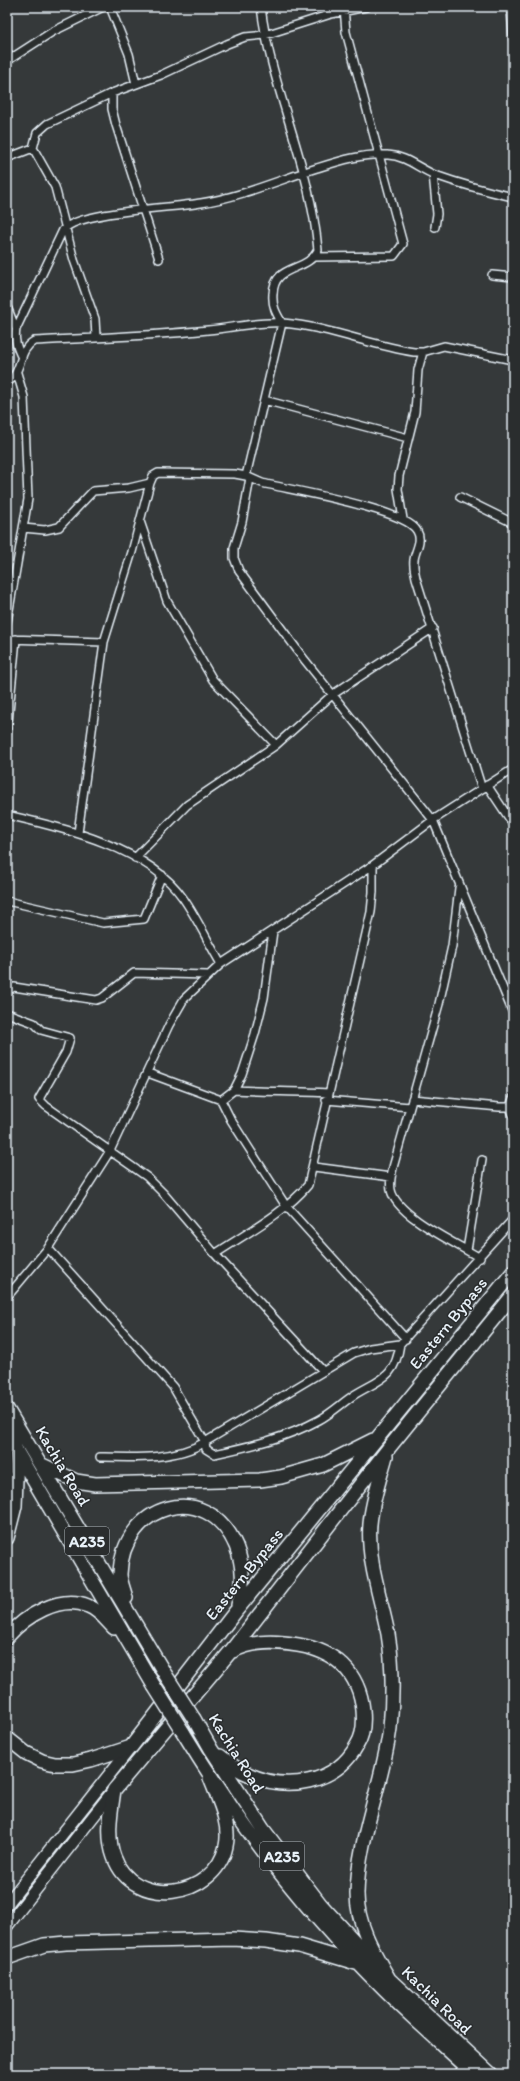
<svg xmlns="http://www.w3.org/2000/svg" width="520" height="2081" viewBox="0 0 520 2081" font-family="Itim,sans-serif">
<rect width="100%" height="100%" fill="#35393a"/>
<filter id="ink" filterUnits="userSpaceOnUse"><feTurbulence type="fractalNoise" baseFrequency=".025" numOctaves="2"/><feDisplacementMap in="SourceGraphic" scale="8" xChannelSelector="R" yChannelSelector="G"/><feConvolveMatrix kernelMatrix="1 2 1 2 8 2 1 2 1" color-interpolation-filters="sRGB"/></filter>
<g filter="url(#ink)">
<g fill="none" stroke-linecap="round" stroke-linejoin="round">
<defs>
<path id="street" d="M110,7l19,47 7,30
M511,7l2,32
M7,61l45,-29 51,-25
M112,93v16l4,16 43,134
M7,158l26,-10
M433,174l4,40 -2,13
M314,257l80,-1 9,-12 -57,-212 -2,-25
M492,275l21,2
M7,307l9,22
M96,337l-1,-18 -21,-59 -19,-73 -22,-39 4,-15 10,-9 65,-31 49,-18 66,-31 18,-7 20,-2 66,-21 35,-7
M22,358c-5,-10 -8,-18 -6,-29l47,-99c16,-19 110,-22 138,-27 39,-6 78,-23 116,-35 22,-7 47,-15 71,-13 18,1 30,13 47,20 25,9 51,16 78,22
M7,383c17,-13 10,-32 27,-42 58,-3 116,-5 174,-11 25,-2 50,-9 75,-7 45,4 87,22 131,29h9l21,-6 69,14
M264,400l144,38
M246,476l36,-153c-6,-10 -10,-17 -9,-29 1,-31 34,-21 45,-44 -7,-84 -47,-161 -57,-243
M250,478l-8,44 -8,26v10l5,13 65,88 129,161 80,193
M460,497l53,26
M403,519l-5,-30 1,-13 16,-64 3,-42 5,-18
M140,521l27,80 46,79 63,65
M23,528l22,2 14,-3 34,-36 36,-3 21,-5
M7,622l21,-123 -4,-102 -7,-24
M7,639l97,3
M7,733l9,-94
M487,785l26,39
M7,815c56,13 141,32 176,83 14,20 25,44 38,66
M78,833l26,-191 28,-90 18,-69 3,-7 5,-3 77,1 11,2 16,7c28,7 144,26 155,48 6,10 -2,19 -3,29 -1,7 1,12 2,18l66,211
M135,858l52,-53 89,-60 56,-50 101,-67
M459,888l-7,58 -13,58 -43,153c-3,10 -7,22 -5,33 5,26 67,54 89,68
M7,901l96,22 41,-4 18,-44
M7,991l7,-4 82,13 6,-2 32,-25 73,2
M7,1013l27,10 7,7 29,8 -4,14 -27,47 7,7 101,71 17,17 51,60 108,117
M148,1073l73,27 10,20 55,86 120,133
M234,1090c32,2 63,1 94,3
M513,1098l-3,9 3,8
M412,1099l87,8h11
M221,1100l13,-10 8,-16 13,-40 9,-36 9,-67
M326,1100l84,7
M314,1167l77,10
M48,1248l125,139 32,55c-29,18 -71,16 -105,15
M467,1250l15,-90
M215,1254c30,-20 70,-41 93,-69l63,-273 2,-20v-27
M7,1297l41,-49 62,-97 59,-126 15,-26 37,-35 152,-99 60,-45 80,-51
M400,1344l-30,4 -16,5 -149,89 1,7 8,5c37,-8 72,-16 105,-34 13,-7 23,-17 35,-25 26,-16 41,-16 46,-51l113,-125
M458,2074l6,-9"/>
<path id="primary" d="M7,1904l124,-157
M7,1926l107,-136"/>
<path id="highway" d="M7,1409l158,265
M7,1431l10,21 137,234
M386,1456c-6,22 -14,45 -16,68 -3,37 11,74 18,110 5,30 5,64 2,94 -7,56 -32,109 -33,166 0,31 17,59 32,85
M40,1464l36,17 19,3 165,-4 21,-3 42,-12 50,-25
M7,1538l8,-32 2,-54
M126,1598c-2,-8 -6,-17 -6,-24 2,-70 87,-96 116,-28 8,21 8,38 2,59
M7,1637c18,-21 53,-43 81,-31 11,4 18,14 26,22
M194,1719l17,30 52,80 58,76 68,74 102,95
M183,1732c67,111 141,203 236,291 19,17 37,35 56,51
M7,1738l19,15 16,8 13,3h18l18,-4 40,-13 105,-136 277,-339
M220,1756c9,7 17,14 28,18 38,18 88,10 109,-29 6,-9 7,-24 6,-35 -4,-38 -28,-59 -65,-65 -22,-4 -45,-5 -65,6
M210,1778c8,21 21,45 16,68 -11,53 -93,64 -112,11 -8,-21 -3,-46 0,-67l117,-139 157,-202 125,-154
M7,1958l37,-13 22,-2 167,-4 33,2 33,5 57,17"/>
</defs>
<use href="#street" stroke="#e8f1f8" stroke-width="10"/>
<use href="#primary" stroke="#e8f1f8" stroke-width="14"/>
<use href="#highway" stroke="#e8f1f8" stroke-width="16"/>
<use href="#street" stroke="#2a2d2e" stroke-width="7"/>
<use href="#primary" stroke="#2a2d2e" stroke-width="11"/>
<use href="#highway" stroke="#2a2d2e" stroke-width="13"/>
<defs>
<path id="highway-bridge" d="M165,1674l29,45
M154,1686l29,46"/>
</defs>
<use href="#highway-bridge" stroke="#e8f1f8" stroke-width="16" stroke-linecap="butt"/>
<use href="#highway-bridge" stroke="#2a2d2e" stroke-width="13"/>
</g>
</g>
<g text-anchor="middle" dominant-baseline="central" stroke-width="3" stroke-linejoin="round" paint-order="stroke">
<g fill="#2a2d2e" stroke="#afb6bb" stroke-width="1">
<rect x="65" y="1527" width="44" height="28" rx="3"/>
<rect x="260" y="1842" width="44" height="28" rx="3"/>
</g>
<g font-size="16" font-weight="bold" fill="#e8f1f8">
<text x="87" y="1541">A235</text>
<text x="282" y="1856">A235</text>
</g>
<g font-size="17" fill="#e8f1f8" stroke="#2a2d2e">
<text transform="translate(448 1323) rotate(-51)">Eastern Bypass</text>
<text transform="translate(63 1466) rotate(59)">Kachia Road</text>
<text transform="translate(244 1574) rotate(-51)">Eastern Bypass</text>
<text transform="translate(237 1753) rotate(58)">Kachia Road</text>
<text transform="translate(437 2000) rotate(44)">Kachia Road</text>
</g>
</g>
<rect width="520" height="2081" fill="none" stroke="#2a2d2e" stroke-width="24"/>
<rect x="12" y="12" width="496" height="2057" fill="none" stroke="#e8f1f8" stroke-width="1.5" filter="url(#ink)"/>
</svg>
